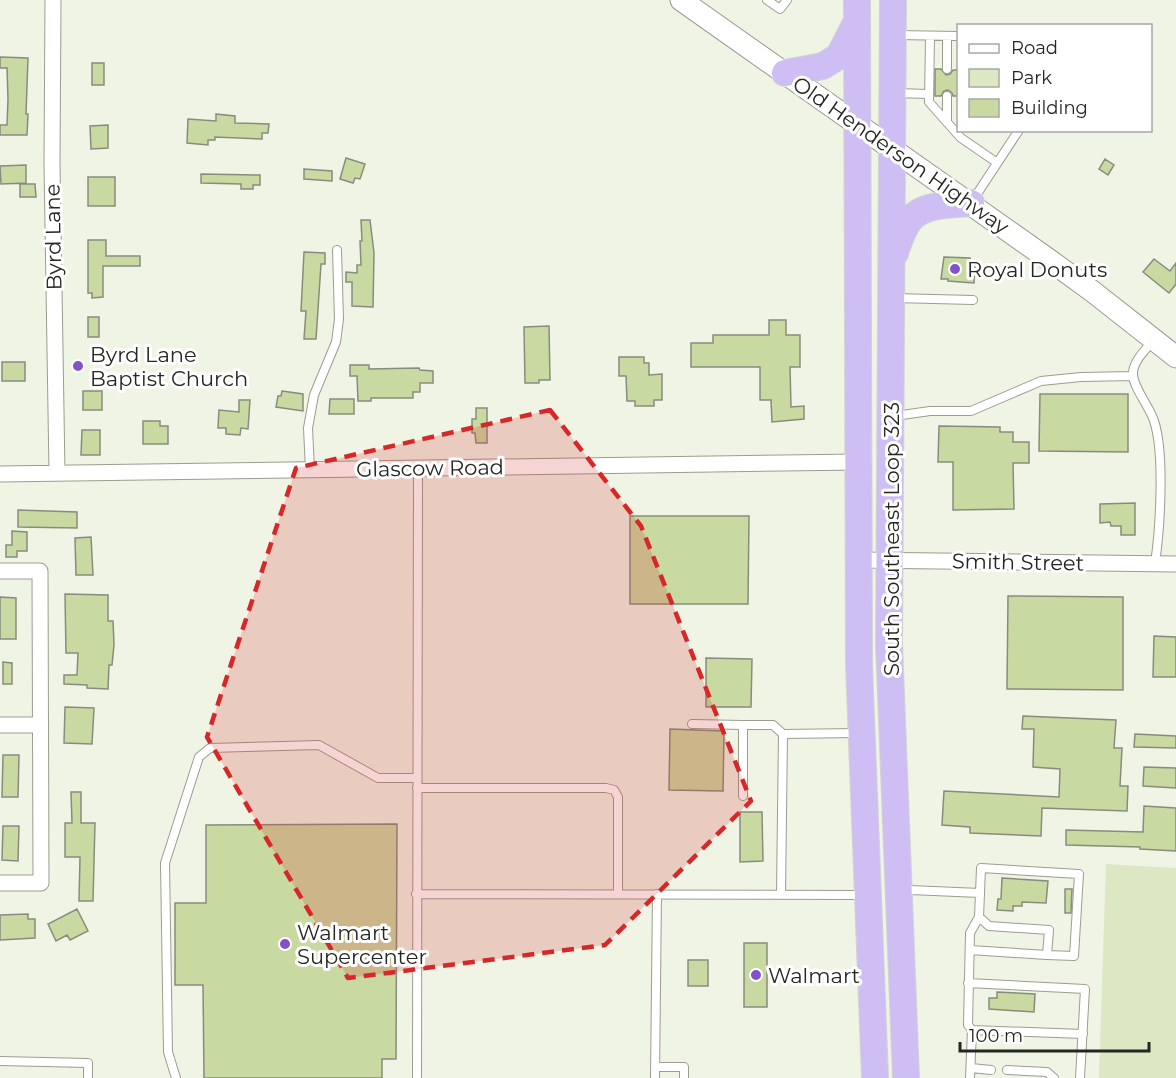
<svg xmlns="http://www.w3.org/2000/svg" width="1176" height="1078" viewBox="0 0 1176 1078" font-family="Montserrat,sans-serif">
<rect width="100%" height="100%" fill="#eff4e5"/>
<path fill="#dce7c3" d="M1106,864l70,4v210h-77z"/>
<path fill="#c9d9a2" stroke="#888c7e" stroke-width="1.5" d="M0,57l28,1 -2,56h2l-1,21h-27v-10h7l1,-26 -1,-31h-7z
M92,63h12v22h-12z
M935,69h6l5,6 4,-1 3,-4h5v26h-5l-1,-3 -4,-3 -4,1 -3,5h-6z
M216,114l19,2v7l34,1 -1,9h-6v6l-47,-2v3h-7v5l-21,-2 1,-24 28,2z
M108,125v23l-17,1 -1,-23z
M346,158l19,6 -5,15 -5,-1 -2,5 -13,-4z
M1105,159l9,6 -6,10 -9,-6z
M26,165v18l-25,1 -1,-18z
M304,169l28,2v10l-28,-2z
M201,174l59,1v10h-7v4h-12v-5l-40,-1z
M88,177h27v29h-27z
M20,184h15l1,13h-16z
M361,220h9l4,33 -1,54 -21,-1v-24h-6v-10l11,1v-8h4l-1,-24h2z
M88,240h18v16h34v10h-37v31l-11,1v-5h-4z
M304,252l21,1v11h-4l-5,75h-12l2,-28h-5z
M944,257l26,1v9h5l-1,16 -26,-2v-2h-7z
M1154,259l16,12 6,-8v21l-7,9 -26,-21z
M88,317h11v20h-11z
M769,320h17v15h14v32h-10l1,40 13,-1v13l-32,3 -1,-22h-11v-33h-69v-24h22v-8h56z
M549,326l1,54h-11v3h-14l-1,-56z
M619,357h25v6h5v12l13,-1v26h-8v6h-19v-5h-8l-1,-25h-7z
M2,362h23v19h-23z
M350,365h19v4l50,-1 1,2 13,1v12h-13v9h-7v6h-42v3h-13l-1,-25h-7z
M83,391h19v19h-19z
M282,391l21,3v17l-27,-4 2,-11h3z
M1040,394h88v58l-89,-1z
M330,399h24v15h-25z
M239,400h11l-2,29 -7,-1 -1,7 -14,-1v-6h-8l1,-18 20,2z
M476,408h11v35h-11l-1,-10h-3v-14h4z
M143,421h17v5h8v18h-25z
M939,426l61,1v5h13v10h16v21h-16l1,46 -61,1v-48h-15z
M82,430h18v25h-19z
M1135,503v32h-14v-9h-10l-1,-4 -10,1v-19z
M18,510l59,2v16l-59,-1z
M630,516h119l-1,88h-118z
M12,531l15,1v19h-10v6h-11v-12h6z
M91,537l2,38h-17l-1,-37z
M65,594l43,1v26h5l1,24 -2,20h-3l-1,24 -21,-1v-3l-23,-1v-9h13l1,-22h-12z
M1008,596l115,1v93l-116,-1z
M0,597l16,1v41h-16z
M1154,636l22,1v40h-23z
M706,658l46,1 -1,48h-45z
M3,662l9,1v21h-9z
M65,707l29,1 -2,36 -28,-1z
M1023,716l93,4 -2,28h8l-2,38h8l-1,25 -85,-3 -1,28 -71,-3v-6l-28,-2 2,-34 115,6 1,-28 -27,-2 1,-38h-12z
M670,729l54,2 -1,60 -54,-1z
M1135,734l41,2v12l-42,-1z
M3,755h16l-1,42h-16z
M1144,767l32,1v20l-33,-2z
M71,792h10v31h14l-2,78h-14l1,-44h-15v-34h7z
M1144,806l32,2v43l-36,-2v-2l-74,-2v-15l77,2z
M740,812h22l1,49 -23,1z
M397,824l-1,235h-14v19h-178l-1,-93h-28v-82h31v-78z
M3,826h16l-1,35 -16,-1z
M1002,878l46,3 -2,22 -24,-1v4h-9v5l-16,-1 1,-11h3z
M1065,889h7l-1,24h-6z
M77,909l11,22 -18,9 -3,-5 -11,6 -8,-17z
M28,914v5h7v19l-35,2v-25z
M744,943h23v64h-23z
M688,960h20v26h-20z
M997,992l38,2 -1,18 -45,-3v-11h8z"/>
<g fill="none" stroke-linecap="round" stroke-linejoin="round">
<defs>
<path id="service" d="M767,0l13,9 7,-9
M897,35l61,1
M930,36l-1,66 32,36 35,24
M947,36v33
M895,93l34,1
M947,122v-26
M973,200l46,-70
M894,298l79,2
M1154,340c-8,9 -22,22 -21,35 1,14 17,32 21,46 11,32 6,109 1,142
M895,416l35,-5h41l70,-30 40,-4 52,-1
M310,470l-2,-42 6,-33 22,-53 3,-23 -2,-69
M692,724l51,1
M417,788h189l8,2 4,7v97
M743,796v-71h30l10,9
M904,893l6,-3 70,3 -1,24 -9,16 -2,92 4,5 111,4
M416,894l448,1
M781,894l2,-160 75,-1
M979,917l10,9 60,4 -2,25 27,1 5,-82 -98,-6 -1,25
M970,950l77,5
M968,983l117,6 -5,89
M0,1061l88,2v15
M655,1067h29v11
M971,1068l20,2
M1007,1070l40,2 7,6
M176,1078l-8,-26 -3,-189 34,-106 11,-9 109,-3 59,33h39
M417,1078l1,-610
M655,1078l2,-184
M970,1078l2,-48"/>
<path id="minor" d="M53,0l-1,164 5,309
M0,474l859,-12
M859,560l317,4
M0,571h40l1,312h-41
M0,725h40"/>
<path id="secondary" d="M681,0l367,259 44,32 84,66"/>
<path id="trunk" d="M857,0l2,664 16,414
M893,0l-4,644 17,434
M785,73l38,-7 16,-10 16,-31
M895,253c3,-9 6,-19 11,-27 11,-23 43,-21 65,-23"/>
</defs>
<use href="#service" stroke="#9a9e90" stroke-width="10"/>
<use href="#minor" stroke="#9a9e90" stroke-width="17"/>
<use href="#secondary" stroke="#9a9e90" stroke-width="23"/>
<use href="#trunk" stroke="#d3d4d2" stroke-width="28"/>
<use href="#service" stroke="#fff" stroke-width="8"/>
<use href="#minor" stroke="#fff" stroke-width="15"/>
<use href="#secondary" stroke="#fff" stroke-width="21"/>
<use href="#trunk" stroke="#cfbef3" stroke-width="26"/>
</g>
<path fill="#d62828" fill-opacity="0.2" stroke="#d62828" stroke-width="4.5" stroke-dasharray="12 8" stroke-linejoin="round" d="M550,410l91,116 110,275 -146,144 -257,33 -141,-241 89,-269z"/>
<g fill="#8352ca" stroke="#fff" stroke-width="2">
<circle cx="955" cy="269" r="6"/>
<circle cx="78" cy="366" r="6"/>
<circle cx="285" cy="944" r="6"/>
<circle cx="756" cy="975" r="6"/>
</g>
<g text-anchor="middle" dominant-baseline="central" stroke-width="6" stroke-linejoin="round" paint-order="stroke">
<g font-size="21" fill="#242620" stroke="#fff">
<text transform="translate(901 155) rotate(35)">Old Henderson Highway</text>
<text transform="translate(53 237) rotate(-91)">Byrd Lane</text>
<text transform="translate(430 468) rotate(-1)">Glascow Road</text>
<text transform="translate(891 539) rotate(-90)">South Southeast Loop 323</text>
<text transform="translate(1018 562) rotate(1)">Smith Street</text>
</g>
<g font-size="21" fill="#242620" stroke="#fff" text-anchor="start">
<text x="967" y="269">Royal Donuts</text>
<text x="90" y="354">Byrd Lane<tspan x="90" dy="24">Baptist Church</tspan></text>
<text x="297" y="932">Walmart<tspan x="297" dy="24">Supercenter</tspan></text>
<text x="768" y="975">Walmart</text>
</g>
</g>
<rect x="957" y="24" width="195" height="108" fill="#ffffff" stroke="#a7a8a6" stroke-width="1.5"/>
<rect x="969" y="44" width="30" height="9" fill="#ffffff" stroke="#a7a8a6" stroke-width="1.5"/>
<text x="1011" y="54" font-size="18" fill="#242620">Road</text>
<rect x="969" y="69" width="30" height="18" fill="#dce7c3" stroke="#a7a8a6" stroke-width="1.5"/>
<text x="1011" y="84" font-size="18" fill="#242620">Park</text>
<rect x="969" y="99" width="30" height="18" fill="#c9d9a2" stroke="#a7a8a6" stroke-width="1.5"/>
<text x="1011" y="114" font-size="18" fill="#242620">Building</text>
<path d="M960 1042v9h189v-9" fill="none" stroke="#242620" stroke-width="3"/>
<text x="969" y="1042" font-size="18" fill="#242620" stroke="#ffffff" stroke-width="4.5" paint-order="stroke">100 m</text>
</svg>
